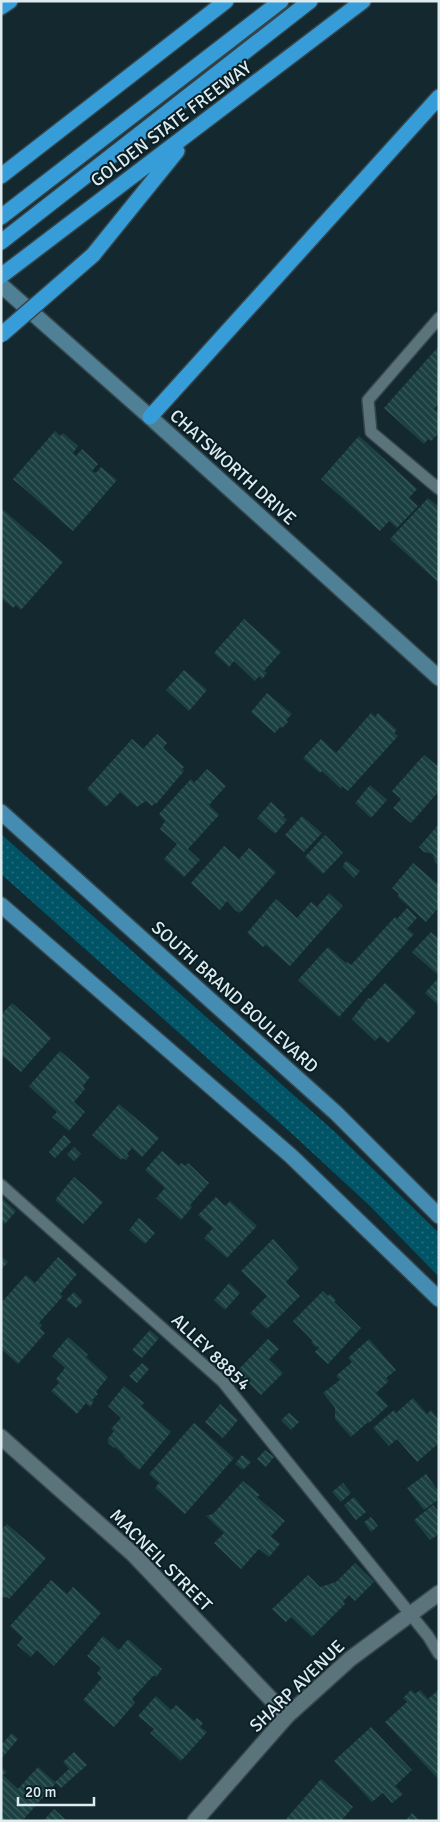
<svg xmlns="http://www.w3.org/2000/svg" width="440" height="1822" viewBox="0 0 440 1822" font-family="Signika,sans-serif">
<defs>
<pattern id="garden-dots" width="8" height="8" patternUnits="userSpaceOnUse" patternTransform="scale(1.25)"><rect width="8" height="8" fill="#005465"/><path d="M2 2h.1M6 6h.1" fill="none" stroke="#256d7b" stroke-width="1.8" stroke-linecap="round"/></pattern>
<pattern id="building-back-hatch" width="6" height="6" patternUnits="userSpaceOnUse" patternTransform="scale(1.25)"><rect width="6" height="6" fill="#1b4041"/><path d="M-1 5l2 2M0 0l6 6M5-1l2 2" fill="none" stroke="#3c5c5d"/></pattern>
</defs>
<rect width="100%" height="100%" fill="#13282f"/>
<path fill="url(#garden-dots)" d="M1,834l334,298 104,101v44l-69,-71 -80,-74 -289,-258z"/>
<path fill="url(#building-back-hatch)" d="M439,346v57l-5,6 5,4v20l-8,8 -3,-2 -4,5 -40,-36z
M55,431l5,5 3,-3 15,13 -5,7 3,3 6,-7 16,15 -6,7 4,2 5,-6 16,13 -44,51 -60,-52z
M359,436l58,53 -8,9 9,8 -21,22 -8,-7 -9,10 -59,-52z
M428,498l11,9v76l-49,-44z
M1,508l62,54 -42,48 -5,-5 -3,3 -12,-10z
M244,619l37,33 -17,19 3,2 -5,6 -3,-3 -4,5 -21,-20 -5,6 -15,-14z
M184,670l23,20 -18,21 -23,-21z
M267,693l25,21 -6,6 2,2 -6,6 -2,-1 -5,6 -24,-21z
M371,713l4,4 3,-4 19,17 -3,3 4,3 -50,55 -6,-5 -1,3 -19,-18 -2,2 -17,-15 18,-19 15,14z
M157,734l10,9 -4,5 21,19 -2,2 2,2 -28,33 -1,-1 -3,3 -6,-5 -9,6 -17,-15 -14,15 -19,-18 45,-50 11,10z
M424,755l15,12v24l-28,32 -18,-15 8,-9 -9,-8z
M207,769l19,17 -17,19 10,10 -31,34 12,11 -16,17 -20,-18 13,-15 -17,-15 5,-8 -6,-7 32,-35 3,4z
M370,785l17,15 -16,18 -16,-15z
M271,802l14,13 -2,2 4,3 -12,14 -18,-16z
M302,816l20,17 -18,19 -19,-17z
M439,824v41l-4,-3 -2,-8 -9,-2 -5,-5z
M325,835l18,18 -20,21 -18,-17z
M224,846l15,13 10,-11 27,24 -36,41 -5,-3 -8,-9 -7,9 -29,-27z
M347,861l13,10 -6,7 -11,-11 1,-4z
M413,863l26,22v22l-13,15 -29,-26 2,-2 -7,-6z
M329,893l14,13 -53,60 -24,-21 -3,2 -16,-14 29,-34 21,19 14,-16 6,5z
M407,908l10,10 -10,11 7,5 -75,83 -41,-37 30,-33 18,16 1,-1 4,3 44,-48 2,2z
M431,932l8,7v37l-27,-24z
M439,977v29l-14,-13z
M385,983l31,29 -28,31 -8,-7 -5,5 -23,-22 16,-21 2,1z
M12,1003l39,35 -30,34 -18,-16 -2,2v-43z
M60,1051l30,26 -7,9 2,3 -11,13 11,10 -16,19 -17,-14 5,-5 -28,-26z
M119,1104l40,34 -17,19 -10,-9 -5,6 2,2 -3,4 -3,-2 -2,2 -29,-25z
M64,1135l7,7 -16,16 -6,-6z
M74,1147l7,7 -7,7 -7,-7z
M162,1151l17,15 2,-3 4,3 3,-3 21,20 -19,22 2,2 -11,13 -25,-22 9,-10 -20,-18z
M74,1177l29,25 -20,22 -28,-24z
M1,1197l15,14 -11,13 -4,-3z
M216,1197l9,9 5,-5 27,25 -30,32 -23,-20 9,-10 -15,-13z
M139,1218l16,15 -10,11 -16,-14z
M273,1239l26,29 -13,14 14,14 -33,33 -17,-16 17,-17 -26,-25z
M1,1256l7,6 -7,8z
M58,1257l19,17 -17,20 3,2 -24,27 3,2 -2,3 5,5 -27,31 -17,-15v-46l25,-28 9,8z
M229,1283l11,10 -15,17 -11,-10z
M323,1291l5,5 2,-2 6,6 -2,2 27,26 -33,36 -13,-12 4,-5 -2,-1 -1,1 -5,-5 2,-1 -20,-20z
M74,1292l9,9 -7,7 -10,-8z
M150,1330l9,8 -17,20 -10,-8z
M68,1337l20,18 -2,2 22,20 -12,15 2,2 -6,6 2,1 -4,6 -4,-4 -9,11 -26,-23 8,-8 -3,-4 9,-11 -13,-12z
M268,1339l11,10 -10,10 14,14 -22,22 -24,-24z
M369,1339l27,31 -10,8 3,3 -13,12 12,13 -19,17 -1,-1 -17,15 -16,-18v-11l-12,-15 17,-13 -4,-4 16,-14 -4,-4z
M142,1363l7,6 -12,14 -8,-7z
M124,1386l20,17 -3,3 30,26 -32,38 -15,-13 1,-1 -10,-9 -1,1 -6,-5 1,-1 -2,-2 7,-9 -3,-2 10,-11 -13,-12z
M413,1398l14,16 4,-4 8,10v23l-22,19 -20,-23 -8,7 -16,-18 21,-18 2,3z
M220,1404l18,16 -15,18 -18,-16z
M289,1413l10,9 -8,8 -10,-10z
M194,1423l40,35 -49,56 -30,-26 4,-5 -10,-9z
M265,1450l9,7 -8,10 -9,-8z
M242,1455l9,7 -8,8 -8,-6z
M426,1474l11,15 2,-1v11l-15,11 -17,-22z
M243,1481l17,14 -3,2 28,24 -14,15 9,8 -11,13 -10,-8 -18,20 -27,-26 10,-10 -18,-17 7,-2z
M343,1483l8,10 -10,9 -9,-10z
M354,1497l12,15 -10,8 -12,-15z
M433,1505l6,7v22l-9,6 -16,-20z
M371,1517l7,9 -7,6 -7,-10z
M7,1524l39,34 -37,41 -2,-2 -6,1v-68z
M355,1563l19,19 -19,19 -6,-6 -6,7 2,2 -33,33 -21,-20 -5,5 -14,-13 36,-34 12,12 16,-5z
M51,1580l16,14 6,-7 28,26 -47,53 -17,-16 -6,7 -14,-12 6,-7 -13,-12z
M103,1636l16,14 9,-11 34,30 -6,8 -2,-2 -22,24 3,4 -21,24 -31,-27 19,-22 -5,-5 4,-5 -14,-12z
M411,1690l4,4 5,-4 8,9 10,-9 1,2v88l-54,-58 22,-20 -4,-4z
M156,1696l15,14 5,-5 18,16 3,-3 6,5 -3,4 7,5 -26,29 -31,-28 4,-4 -16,-13z
M371,1727l41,43 -17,16 8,8 -11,9 -9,-10 -11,9 -38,-41z
M12,1733l6,6 -17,20v-14z
M74,1752l13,13 -26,23 -6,-6 14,-13 -6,-7z
M1,1767l6,5 -4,3 15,14 20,-22 18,16 -34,38h-21z
M321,1779l32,28 -12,14h-54l-1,-2z
M54,1809l13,12h-24z
M412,1813l8,8h-15z"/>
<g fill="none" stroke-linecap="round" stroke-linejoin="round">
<defs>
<path id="lane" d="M439,318l-71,82 3,32 68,57
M1,1185l222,197 205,254 11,18"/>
<path id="street" d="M1,1437l133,118 153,161
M195,1821l92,-105 63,-57 89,-66"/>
<path id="secondary" d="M1,285l149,132 289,261"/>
<path id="primary" d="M1,812l335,301 103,103
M1,905l290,251 148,143"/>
<path id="highway" d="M1,7l9,-6
M1,176l225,-175
M1,217l280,-216
M1,242l309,-241
M93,255l84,-104
M1,276l362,-275
M150,417l289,-320"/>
</defs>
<use href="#lane" stroke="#35464b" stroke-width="14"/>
<use href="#street" stroke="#35464b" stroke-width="18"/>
<use href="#secondary" stroke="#35464b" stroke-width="18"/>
<use href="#primary" stroke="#35464b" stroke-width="18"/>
<use href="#highway" stroke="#35464b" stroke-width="18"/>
<use href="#lane" stroke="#5b737a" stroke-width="11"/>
<use href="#street" stroke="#5b737a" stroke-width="15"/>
<use href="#secondary" stroke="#508096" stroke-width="15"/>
<use href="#primary" stroke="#458cb2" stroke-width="15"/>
<use href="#highway" stroke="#379dd8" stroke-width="15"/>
<defs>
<path id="highway-bridge" d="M1,335l92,-80"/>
</defs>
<use href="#highway-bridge" stroke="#35464b" stroke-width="18" stroke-linecap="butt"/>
<use href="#highway-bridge" stroke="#379dd8" stroke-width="15"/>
</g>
<g text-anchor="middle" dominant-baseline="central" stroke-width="4" stroke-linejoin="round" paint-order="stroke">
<g font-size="18" fill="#deecf0" stroke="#091f25">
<text transform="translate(171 124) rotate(-37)">GOLDEN STATE FREEWAY</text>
<text transform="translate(233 467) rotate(42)">CHATSWORTH DRIVE</text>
<text transform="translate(235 997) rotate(42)">SOUTH BRAND BOULEVARD</text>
<text transform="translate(211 1352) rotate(44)">ALLEY 88854</text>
<text transform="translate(161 1560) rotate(45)">MACNEIL STREET</text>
<text transform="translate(297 1686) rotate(-44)">SHARP AVENUE</text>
</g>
</g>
<rect width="440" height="1822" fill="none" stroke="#deecf0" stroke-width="5"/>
<path d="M18 1797v8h76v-8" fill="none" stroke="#deecf0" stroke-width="2.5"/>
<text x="25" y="1797" font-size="15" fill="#deecf0" stroke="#091f25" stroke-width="4" paint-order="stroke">20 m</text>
</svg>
